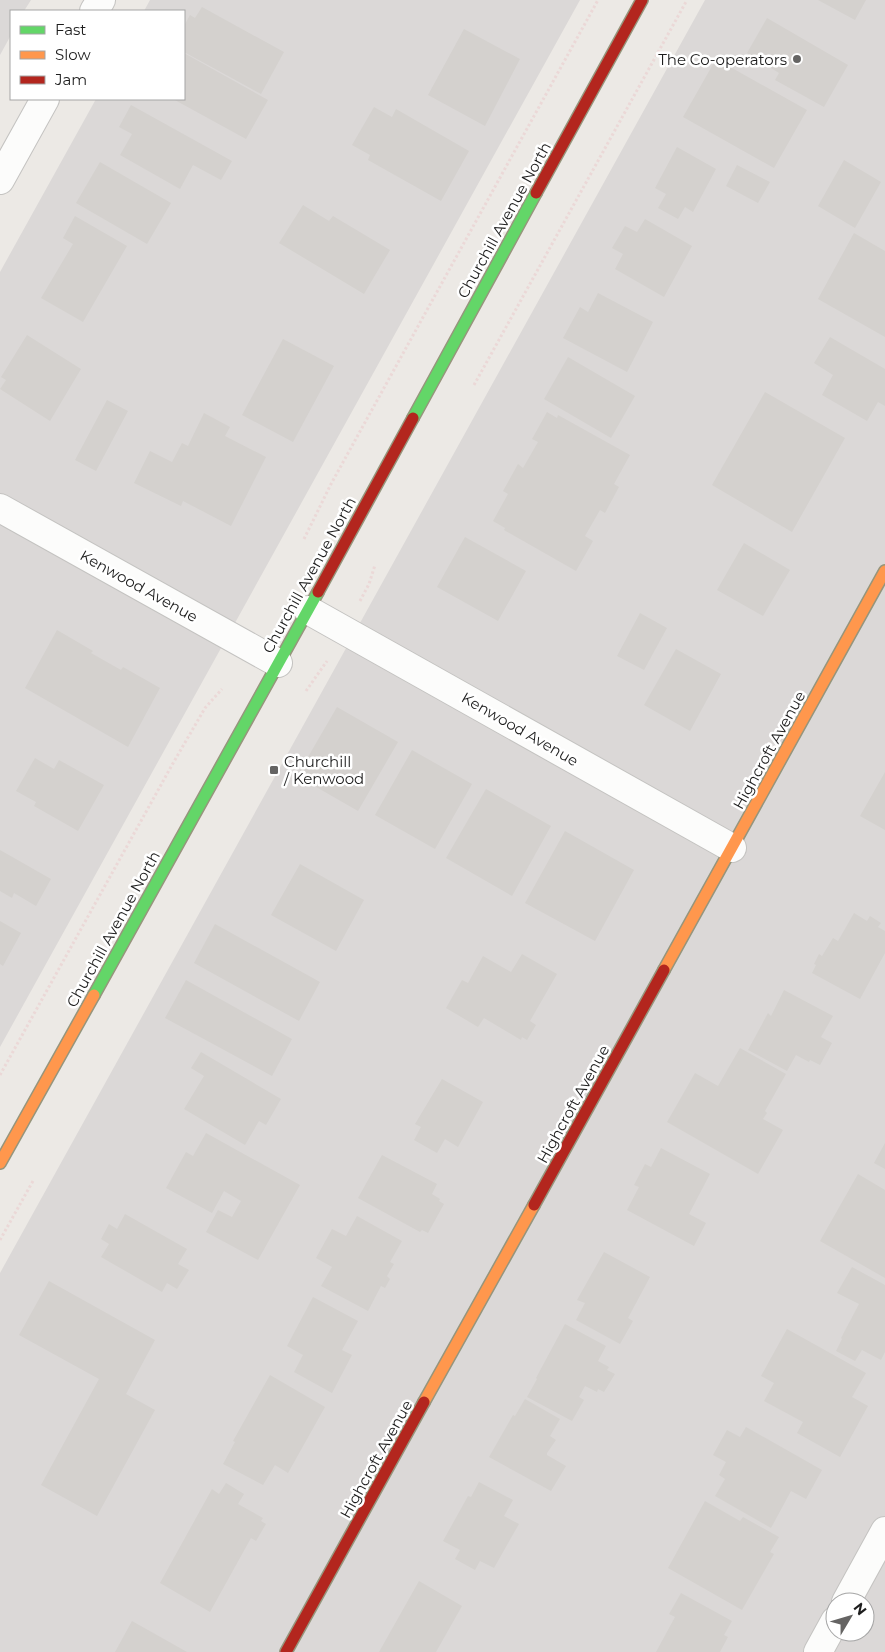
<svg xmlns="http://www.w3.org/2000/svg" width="885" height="1652" viewBox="0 0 885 1652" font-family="Montserrat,sans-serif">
<rect width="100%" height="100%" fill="#ece9e5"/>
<path fill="#dbd8d7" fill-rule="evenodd" d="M0,0h31l-7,11h-13v24l-11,20z
M150,0h430l-580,1047v-775l96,-173h88v-88h-40z
M705,0h180v1652h-885v-379zM835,1602h30v30h-30z"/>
<path fill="#d4d1ce" d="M818,0h48l-11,20z
M202,7l82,45 -23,42 -77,-42v-26l6,-11 5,3z
M767,18l81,47 -24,42 -49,-27 4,-7 -32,-20z
M464,29l56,30 -35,67 -57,-31z
M184,53l84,47 -22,39 -73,-40h11z
M716,59l91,51 -33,58 -91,-51z
M131,105l101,56 -11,19 -28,-15 -13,24 -60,-34 12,-21 -13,-7z
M374,107l18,10 4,-8 73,42 -28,50 -73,-41 2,-5 -18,-10z
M677,147l39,22 -23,43 -8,-5 -7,12 -20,-11 8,-14 -11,-6z
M844,160l37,22 -26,46 -37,-22z
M100,162l71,41 -24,41 -71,-41z
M737,165l33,17 -12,21 -32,-17z
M303,205l26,16 4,-5 57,34 -26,44 -85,-51z
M75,216l52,30 -44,76 -42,-24 32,-54 -10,-6z
M645,219l47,27 -28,51 -49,-28 8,-15 -11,-6 13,-22 12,6z
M854,233l31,18v86l-67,-38z
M598,293l55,29 -26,50 -64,-34 17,-31 8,5z
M27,335l54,34 -31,52 -50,-32 6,-9 -5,-3z
M830,337l55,32v37l-7,-4 -11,19 -45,-26 11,-20 -19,-12z
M283,339l51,27 -41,76 -51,-27z
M568,357l67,39 -24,42 -67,-39z
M765,392l80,46 -53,94 -80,-47z
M107,400l21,11 -32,60 -21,-11z
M547,412l10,6 1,-3 72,40 -16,29 5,3 -14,26 -5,-3 -15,26 8,5 -17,30 -72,-41 1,-2 -12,-7 15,-27 -5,-3 15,-27 5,4 15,-26 -6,-3z
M204,413l26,14 -5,9 41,21 -35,69 -48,-25 -2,5 -47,-23 16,-32 22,11 10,-19 6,3z
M465,537l61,34 -28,50 -61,-34z
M744,543l46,27 -27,46 -46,-26z
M640,613l27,15 -23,42 -27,-14z
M57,630l36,21 -2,2 30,17 2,-3 37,21 -32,59 -103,-59z
M676,649l45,25 -31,57 -46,-26z
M337,707l61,35 -40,69 -61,-35z
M412,750l60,34 -37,65 -60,-34z
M35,758l19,11 5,-9 45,25 -26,46 -44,-25 2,-4 -20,-11z
M885,772v58l-25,-14z
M486,789l65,37 -39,70 -66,-38z
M565,831l69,39 -39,71 -70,-38z
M0,850l51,29 -15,27 -22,-13 -2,5 -12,-7z
M300,864l64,36 -28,51 -65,-36z
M854,913l13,8 3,-5 11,7 -3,4 7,4v22l-25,46 -48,-26 4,-8 -2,-1 5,-10 3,2 11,-18 5,3z
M0,921l21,12 -18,33 -3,-2z
M215,924l105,58 -21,39 -105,-58z
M522,954l35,20 -27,47 6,4 -9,15 -5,-3 -1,3 -37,-22 -6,9 -32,-19 16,-28 6,3 15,-27 28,16z
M186,980l106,59 -20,37 -107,-58z
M784,990l49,26 -12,21 11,6 -12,22 -10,-5 -1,2 -13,-7 -9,16 -39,-21 20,-37 3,3z
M740,1048l46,26 -21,37 2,2 -4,6 20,11 -25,44 -91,-52 28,-49 23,13z
M201,1052l80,47 -15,26 -7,-4 -14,24 -61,-36 20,-33 -13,-8z
M442,1079l41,23 -25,45 -13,-8 -8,14 -23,-13 7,-13 -6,-3z
M206,1133l94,52 -42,75 -52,-28 12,-22 14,7 9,-16 -17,-10 -12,22 -46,-25 20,-36 7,4z
M885,1143v26l-11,-6z
M661,1148l49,26 -21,40 17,9 -12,23 -67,-36 12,-23 -5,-2 11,-21 6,3z
M382,1155l55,29 -5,10 8,5 -1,2 5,3 -16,29 -6,-3 -2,2 -62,-34z
M858,1174l27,16v88l-65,-37z
M125,1214l62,35 -9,15 11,6 -12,19 -10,-6 -5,9 -61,-35 8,-13 -8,-5 8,-15 8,5z
M357,1216l45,25 -12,21 4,2 -7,12 3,3 -5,9 -4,-2 -13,25 -47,-25 11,-19 -16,-9 16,-29 14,7z
M604,1252l46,25 -22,41 5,3 -13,23 -44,-24 9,-17 -8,-3z
M852,1267l33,18v67l-4,8 -19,-10 -7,11 -19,-10 6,-12 -1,-1 18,-34 -22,-11z
M49,1281l106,59 -29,54 29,16 -58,106 -56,-31 58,-106 -80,-44z
M313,1297l45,24 -16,29 10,5 -20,38 -38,-21 9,-17 -16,-9z
M565,1324l41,22 -8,15 11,6 -2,3 8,4 -11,18 -6,-3 -1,3 -12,-6 -6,11 5,3 -12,21 -45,-24 10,-18 -1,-1z
M787,1329l79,44 -14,24 16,9 -28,51 -43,-24 6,-11 -39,-21 10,-18 -13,-7z
M270,1375l55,32 -37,66 -13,-8 -12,20 -40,-21 12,-22 -2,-1z
M525,1399l35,20 -10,17 6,4 -9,13v2l19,11 -15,25 -62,-34 24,-42 2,1z
M746,1427l76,43 -16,29 -15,-8 -20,37 -56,-32 10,-17 -6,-4 7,-13 -13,-7 14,-25 13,7z
M479,1482l34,18 -9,16 15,8 -25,44 -14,-7 -5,9 -20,-11 5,-9 -17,-9 25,-45 3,1z
M226,1483l18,11 -6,10 25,14 -2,3 5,3 -10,17 -5,-3 -41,74 -50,-29 52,-94 7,5z
M705,1501l35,20 3,-4 36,20 -9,15 4,2 -32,56 -74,-42z
M419,1581l43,25 -26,46h-57z
M681,1593l51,28 -8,14 4,2 -8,15h-64l19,-35 -6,-3z
M132,1621l55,31h-72z"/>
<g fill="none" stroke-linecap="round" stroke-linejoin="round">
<defs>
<path id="street" d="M94,11l7,-11
M0,180l45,-81
M0,508l278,155
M308,610l424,238
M846,1602l39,-71
M818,1652l17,-31"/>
<path id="fast" d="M413,418l123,-225
M94,995l224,-403"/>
<path id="slow" d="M664,970l221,-399
M0,1163l94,-168
M424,1402l110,-197"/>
<path id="jam" d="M536,193l106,-193
M318,592l95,-174
M534,1205l130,-235
M286,1652l138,-250"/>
</defs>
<use href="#street" stroke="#c4c3c1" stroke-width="30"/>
<use href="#fast" stroke="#96957c" stroke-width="14"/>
<use href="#slow" stroke="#96957c" stroke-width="14"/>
<use href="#jam" stroke="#96957c" stroke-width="14"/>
<path stroke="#ebd8d7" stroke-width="3" stroke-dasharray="2.5 2.5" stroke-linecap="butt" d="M474,385l213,-385
M304,539l27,-55 267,-484
M360,601l9,-17 6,-19
M306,691l21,-30
M0,1075l172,-310 33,-57 17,-19
M0,1240l33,-59"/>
<use href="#street" stroke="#fcfcfb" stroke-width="28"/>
<use href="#fast" stroke="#63d668" stroke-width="11"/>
<use href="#slow" stroke="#ff974d" stroke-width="11"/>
<use href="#jam" stroke="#b3261e" stroke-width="11"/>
</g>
<g fill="#656463" stroke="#fff" stroke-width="2">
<circle cx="797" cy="59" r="5"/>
<rect x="269" y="765" width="10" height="10" rx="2.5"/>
</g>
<g text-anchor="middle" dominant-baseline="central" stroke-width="5" stroke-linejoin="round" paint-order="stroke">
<g font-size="15" fill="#1d1d1d" stroke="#fff" text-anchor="end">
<text x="787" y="59">The Co-operators</text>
<text x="284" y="761" text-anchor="start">Churchill<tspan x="284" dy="17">/ Kenwood</tspan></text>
</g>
<g font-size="15" fill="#1d1d1d" stroke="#fff">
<text transform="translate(504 220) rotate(-61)">Churchill Avenue North</text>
<text transform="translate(309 575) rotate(-61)">Churchill Avenue North</text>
<text transform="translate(139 586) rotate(29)">Kenwood Avenue</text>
<text transform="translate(520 729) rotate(30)">Kenwood Avenue</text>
<text transform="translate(769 750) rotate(-61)">Highcroft Avenue</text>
<text transform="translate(113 929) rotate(-61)">Churchill Avenue North</text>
<text transform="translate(573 1104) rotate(-61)">Highcroft Avenue</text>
<text transform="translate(376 1459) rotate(-61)">Highcroft Avenue</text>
</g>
</g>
<rect x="10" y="10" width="175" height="90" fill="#ffffff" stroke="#a5a5a5"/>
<rect x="20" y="26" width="25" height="8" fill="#63d668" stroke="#a5a5a5"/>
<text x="55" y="35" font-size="15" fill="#1d1d1d">Fast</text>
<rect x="20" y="51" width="25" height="8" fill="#ff974d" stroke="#a5a5a5"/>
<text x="55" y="60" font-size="15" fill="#1d1d1d">Slow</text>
<rect x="20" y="76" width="25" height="8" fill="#b3261e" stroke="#a5a5a5"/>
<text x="55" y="85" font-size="15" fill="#1d1d1d">Jam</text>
<g transform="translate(850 1617) rotate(52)"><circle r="24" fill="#ffffff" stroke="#a5a5a5"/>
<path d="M0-4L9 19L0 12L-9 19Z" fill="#656463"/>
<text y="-8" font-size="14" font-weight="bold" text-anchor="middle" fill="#1d1d1d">N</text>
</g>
</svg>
